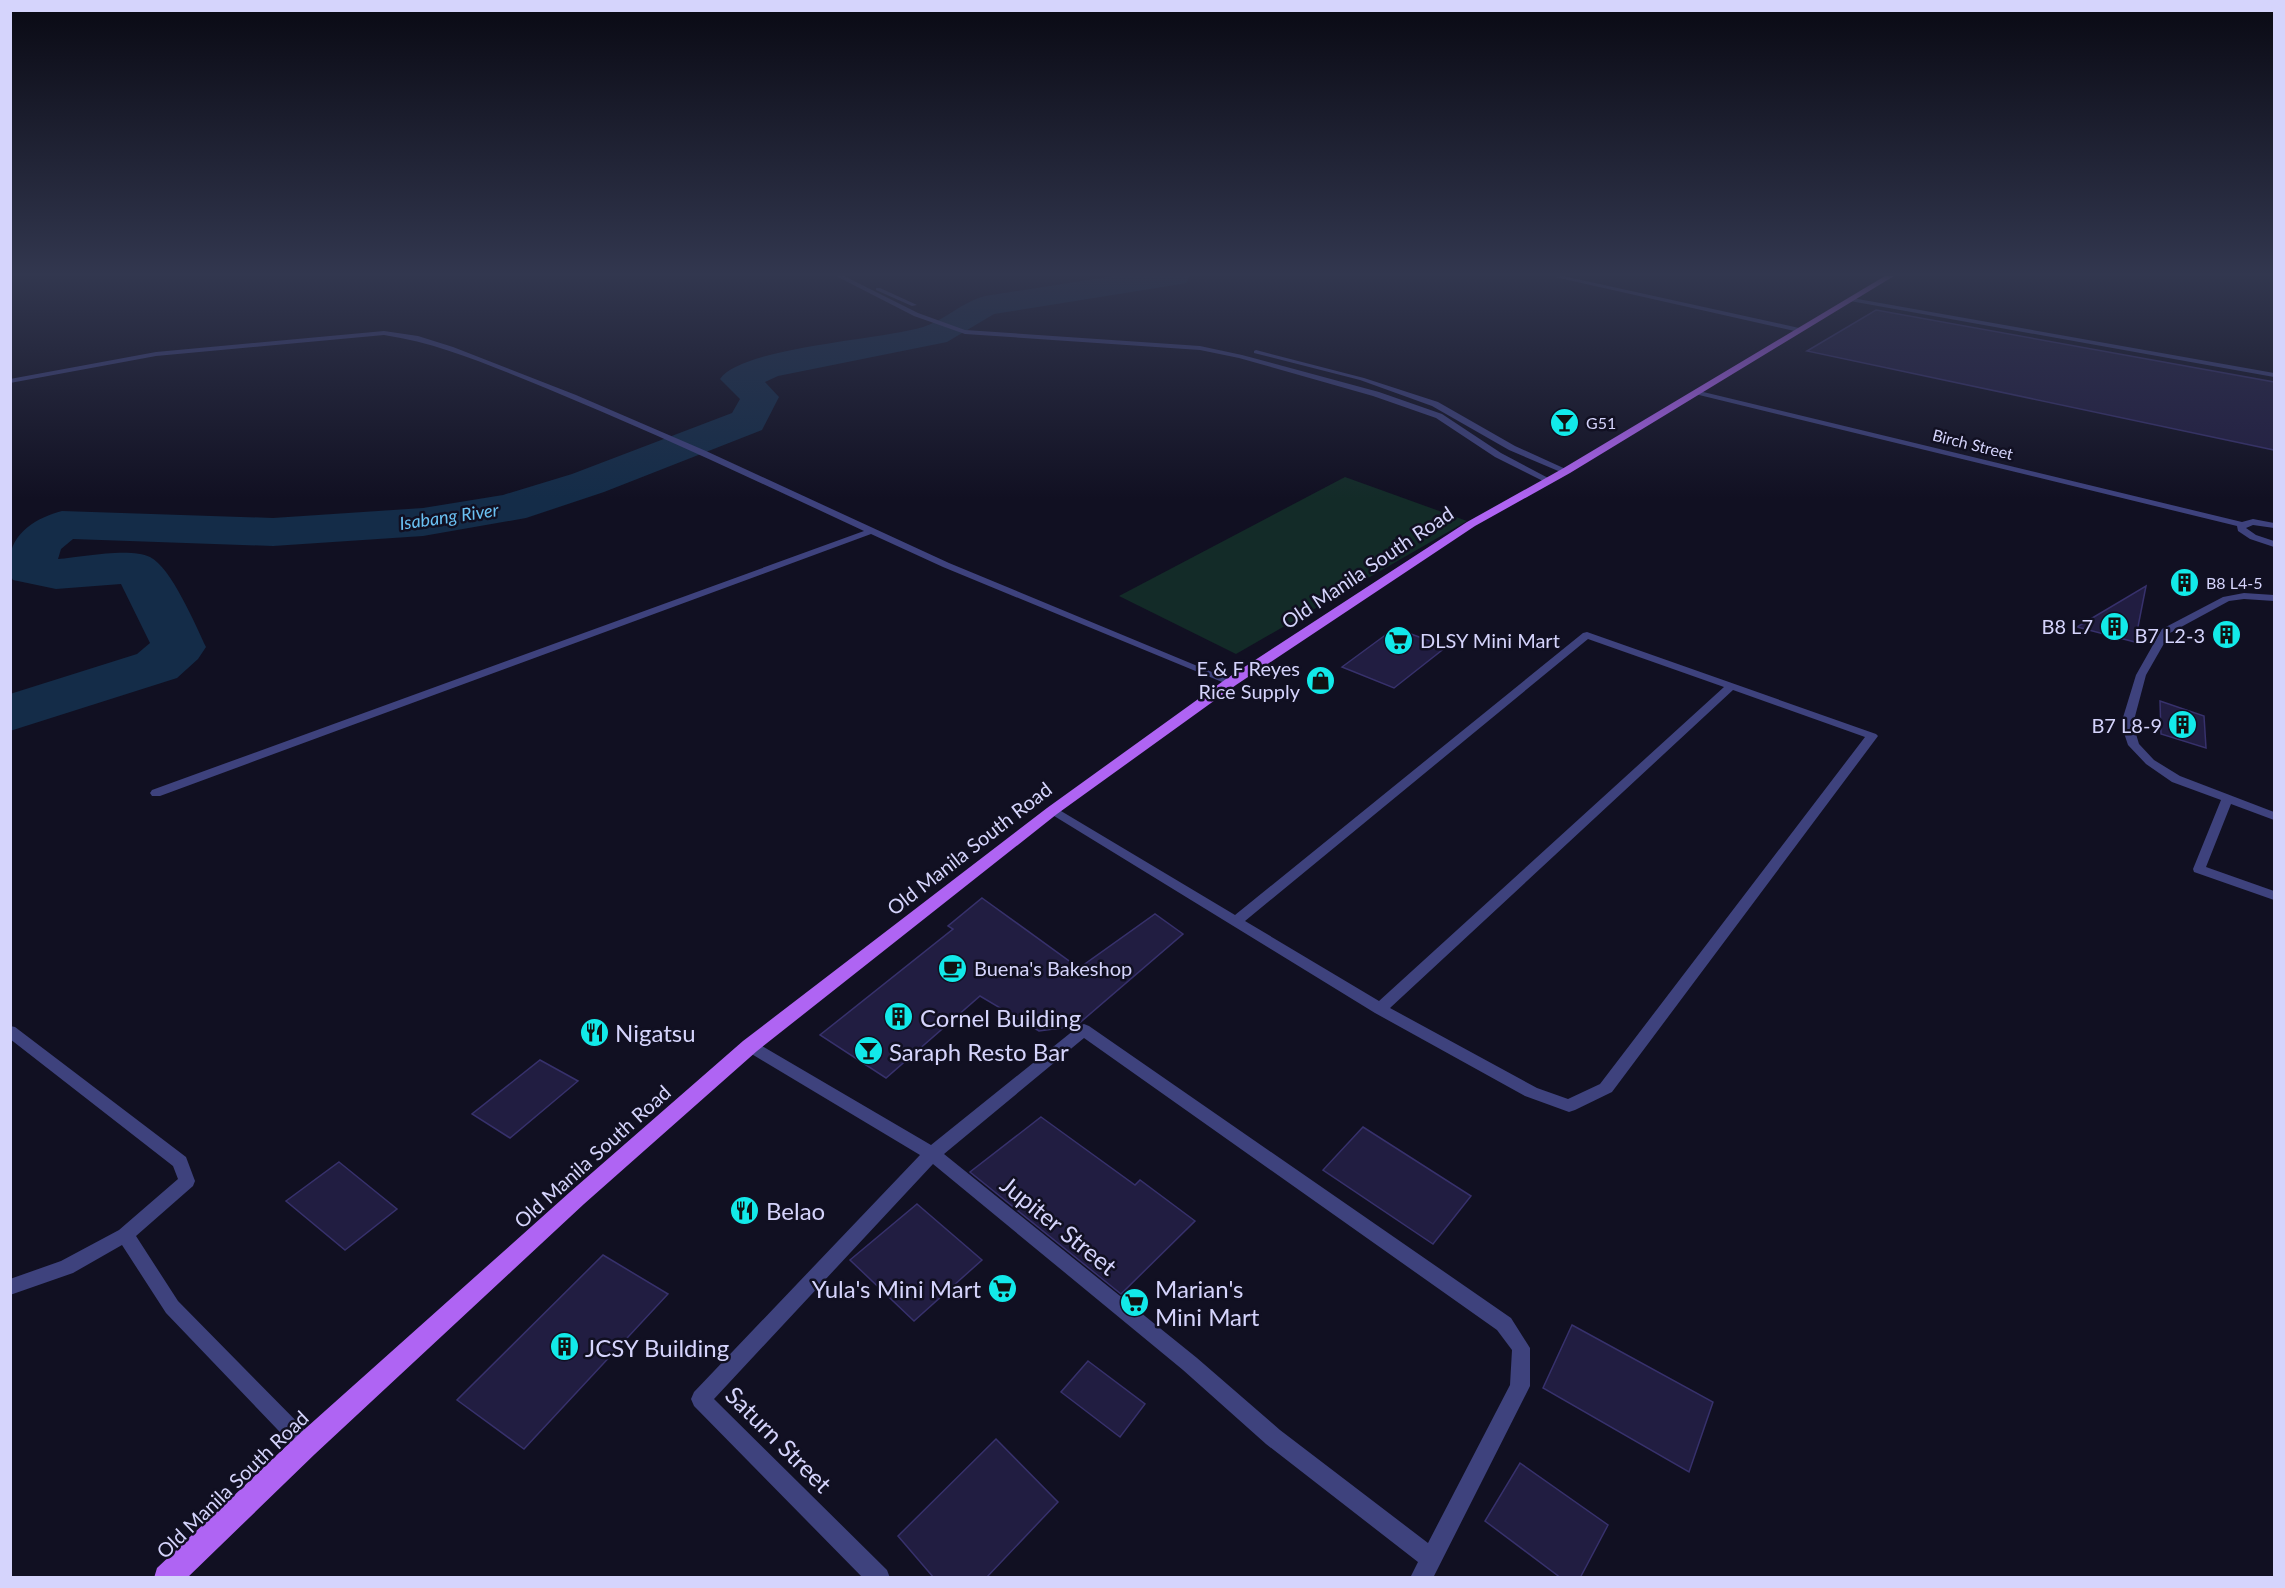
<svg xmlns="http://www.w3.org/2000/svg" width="2285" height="1588" viewBox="0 0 2285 1588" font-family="Lato,sans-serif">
<rect width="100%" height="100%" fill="#111022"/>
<path fill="#132b28" d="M1345,477l122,44 -231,133 -117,-58z"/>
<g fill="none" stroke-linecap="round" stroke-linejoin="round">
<path fill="#142c48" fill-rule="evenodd" d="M1113,276h77l-4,7 -11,2 -181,29 -47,28 -169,34 -13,6 14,15 -17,33 -158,62 -78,26 -103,18 -150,10 -200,-7 -12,10 -3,10c23,-2 72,-12 92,-2 21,10 46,69 56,90l-8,12 -21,19 -167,53v-37l127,-40 13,-11 -29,-59 -65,5 -43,-9c-4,-6 -3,-12 -3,-19 0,-28 28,-44 52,-50l211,7 150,-10 80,-13 69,-21 160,-61 8,-14 -20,-20c22,-32 161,-39 203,-52 22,-7 39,-25 62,-31z"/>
</g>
<path fill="#211d41" stroke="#37316c" stroke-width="1.5" d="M1876,310l398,72v68l-467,-99z
M2146,586l-11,56 -58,-15z
M1395,628l51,19 -52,41 -52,-21z
M2160,701l44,15 2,32 -45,-14z
M982,898l97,70 76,-54 28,20 -107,92 -37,5 -59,-35 -94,82 -66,-43 133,-106 -5,-3z
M540,1060l38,21 -68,57 -38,-24z
M1041,1117l94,68 5,-5 55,41 -74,73 -151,-122z
M1363,1127l108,69 -38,48 -110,-74z
M339,1162l58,47 -52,41 -59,-49z
M917,1204l65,56 -68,61 -64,-61z
M603,1255l65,39 -144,155 -67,-49z
M1572,1325l141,77 -24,70 -146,-84z
M1088,1361l57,43 -25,33 -59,-45z
M996,1439l62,63 -72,76h-52l-36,-42z
M1520,1463l88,62 -28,53h-19l-76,-57z"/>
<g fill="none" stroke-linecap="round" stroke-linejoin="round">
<path fill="#3e427d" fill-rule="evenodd" d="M1563,276l236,52 3,2 -3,2 -244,-55z"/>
<path fill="#3e427d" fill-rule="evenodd" d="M836,276h8l74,37 47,17 235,16 42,9 137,37 63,22 59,39 51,27 -7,2 -50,-25 -59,-39 -63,-22 -134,-38 -39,-8 -235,-16 -51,-18z
M876,288h4l37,17 -5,1 -36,-16z
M1852,298l422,75v4l-424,-76z
M384,331l34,5 35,11 123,48 130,56 243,112 287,119 -5,3 -4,-1 -284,-117 -72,-33 -711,262h-8l-2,-3 2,-3 712,-259c-105,-49 -209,-98 -316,-142 -55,-22 -105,-45 -164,-54l-228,21 -146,27v-4l146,-27z
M1256,350l108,28 74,24 77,44 55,25 -7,2 -54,-23 -77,-44 -72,-26 -106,-27v-2z
M1695,390l547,132 11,-3 21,4v5l-21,-3 -7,3 10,7 18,6v6l-24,-8 -12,-8 -1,-5 -542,-132z
M2244,593l30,2v6l-30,-2 -15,2 -59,32 -24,42 -13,49 6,20 15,16 26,16 94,36v8l-43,-16 -25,63 68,24v9l-80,-28 -1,-3 28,-69 -49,-18 -26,-18 -18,-19 -7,-21 15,-49 26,-46 61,-32z
M1587,632l289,102 2,2 -266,356 -37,18 -6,2 -44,-16 -150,-83 -329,-202 6,-4 4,1 179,107 348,-282zM1588,639l136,48 -345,314 -134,-80zM1733,690l132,47 -265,347 -32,15 -31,-11 -147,-80z
M1084,1024l5,2 422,292 19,30v38l-97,192h-23l8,-16 -152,-118 -83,-74 -250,-206 -219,235 173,171 3,8h-27l-169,-172 -3,-7 3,-7 226,-237 -175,-105 -3,-4 3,-4 5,-2 5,2 176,103 148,-119zM1084,1038l413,292 15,20 -2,35 -82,158 -148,-113 -83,-72 -253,-204z
M10,1026l5,1 171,130 9,24 -2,5 -57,50 42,65 135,137 3,7 -3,7 -7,3 -7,-3 -133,-139 -44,-68 -49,28 -63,22v-16l51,-18 58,-31 59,-51 -5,-13 -163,-127z"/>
<path fill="#af64f3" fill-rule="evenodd" d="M1885,276h9l-324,197 -95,53 -239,159 -179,129 -300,237 -173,153 -269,250 -128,124h-33l3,-10 140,-132 273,-244 173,-151 304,-233 179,-129 241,-157 95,-53z"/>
</g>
<linearGradient id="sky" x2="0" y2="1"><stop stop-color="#090913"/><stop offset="0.55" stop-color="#32374f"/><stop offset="1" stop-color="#32374f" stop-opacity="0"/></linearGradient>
<rect width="2285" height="499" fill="url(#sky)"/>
<defs>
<symbol id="bar-disc" viewBox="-11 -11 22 22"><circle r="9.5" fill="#12e9e9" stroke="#111022"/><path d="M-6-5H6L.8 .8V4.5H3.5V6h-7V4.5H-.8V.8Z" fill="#111"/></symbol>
<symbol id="building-disc" viewBox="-11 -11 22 22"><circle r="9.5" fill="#12e9e9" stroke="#111022"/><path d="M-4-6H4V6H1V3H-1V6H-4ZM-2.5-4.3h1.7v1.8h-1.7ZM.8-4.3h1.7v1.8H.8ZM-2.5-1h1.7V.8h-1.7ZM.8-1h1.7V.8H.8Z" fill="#111"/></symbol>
<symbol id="supermarket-disc" viewBox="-11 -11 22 22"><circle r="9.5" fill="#12e9e9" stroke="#111022"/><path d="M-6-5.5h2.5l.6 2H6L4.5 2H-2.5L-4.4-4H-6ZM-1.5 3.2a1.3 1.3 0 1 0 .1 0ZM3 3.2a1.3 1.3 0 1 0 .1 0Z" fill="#111"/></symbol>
<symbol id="shop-disc" viewBox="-11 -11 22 22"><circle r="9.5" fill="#12e9e9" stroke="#111022"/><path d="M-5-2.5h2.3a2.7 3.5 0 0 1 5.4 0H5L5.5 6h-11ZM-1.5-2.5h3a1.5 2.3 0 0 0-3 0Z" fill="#111"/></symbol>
<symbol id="cafe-disc" viewBox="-11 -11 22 22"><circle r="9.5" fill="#12e9e9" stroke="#111022"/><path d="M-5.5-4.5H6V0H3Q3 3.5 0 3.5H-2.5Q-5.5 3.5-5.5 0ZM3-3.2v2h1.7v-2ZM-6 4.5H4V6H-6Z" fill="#111"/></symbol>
<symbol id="restaurant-disc" viewBox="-11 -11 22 22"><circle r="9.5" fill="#12e9e9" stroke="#111022"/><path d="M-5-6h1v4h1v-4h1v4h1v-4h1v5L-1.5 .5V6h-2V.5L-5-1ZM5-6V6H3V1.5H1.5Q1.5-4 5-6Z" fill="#111"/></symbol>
</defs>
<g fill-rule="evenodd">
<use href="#bar-disc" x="1548" y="406" width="33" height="33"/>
<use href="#building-disc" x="2168" y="566" width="33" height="33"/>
<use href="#building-disc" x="2098" y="610" width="33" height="33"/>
<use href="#building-disc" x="2210" y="618" width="33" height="33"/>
<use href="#supermarket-disc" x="1382" y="624" width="33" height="33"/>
<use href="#shop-disc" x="1304" y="664" width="33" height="33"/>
<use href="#building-disc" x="2166" y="708" width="33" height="33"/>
<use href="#cafe-disc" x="936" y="952" width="33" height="33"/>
<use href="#building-disc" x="882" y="1000" width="33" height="33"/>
<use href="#restaurant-disc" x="578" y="1016" width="33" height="33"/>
<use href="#bar-disc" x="852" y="1034" width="33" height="33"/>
<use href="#restaurant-disc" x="728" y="1194" width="33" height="33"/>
<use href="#supermarket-disc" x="986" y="1272" width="33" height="33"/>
<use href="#supermarket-disc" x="1118" y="1286" width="33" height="33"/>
<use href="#building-disc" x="548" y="1330" width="33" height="33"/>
</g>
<g text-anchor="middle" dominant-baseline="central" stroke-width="5" stroke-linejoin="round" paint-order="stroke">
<g font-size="16" fill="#d5d4fc" stroke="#111022" text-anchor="start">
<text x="1586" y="422">G51</text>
<text x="2206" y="582">B8 L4-5</text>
</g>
<g font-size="16" fill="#d5d4fc" stroke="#111022">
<text transform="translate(1973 444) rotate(14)">Birch Street</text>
</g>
<g font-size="18" font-style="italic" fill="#6ac1f3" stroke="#111022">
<text transform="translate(449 516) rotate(-8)">Isabang River</text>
</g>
<g font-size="20" fill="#d5d4fc" stroke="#111022">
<text transform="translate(1367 567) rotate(-34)">Old Manila South Road</text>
<text transform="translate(969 848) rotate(-38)">Old Manila South Road</text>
<text transform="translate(592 1156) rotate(-42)">Old Manila South Road</text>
<text transform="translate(232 1484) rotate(-44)">Old Manila South Road</text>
</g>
<g font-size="20" fill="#d5d4fc" stroke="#111022" text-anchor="end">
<text x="2093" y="626">B8 L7</text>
<text x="2205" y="635">B7 L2-3</text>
<text x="1420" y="640" text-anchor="start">DLSY Mini Mart</text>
<text x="1300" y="668">E &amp; F Reyes<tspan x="1300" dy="23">Rice Supply</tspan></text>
<text x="2162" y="725">B7 L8-9</text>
<text x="974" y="968" text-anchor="start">Buena's Bakeshop</text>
</g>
<g font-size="24" fill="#d5d4fc" stroke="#111022" text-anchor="start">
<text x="920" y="1017">Cornel Building</text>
<text x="615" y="1032">Nigatsu</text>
<text x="889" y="1051">Saraph Resto Bar</text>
<text x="766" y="1210">Belao</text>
<text x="981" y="1288" text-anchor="end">Yula's Mini Mart</text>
<text x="1155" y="1288">Marian's<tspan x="1155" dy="28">Mini Mart</tspan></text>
<text x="585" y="1347">JCSY Building</text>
</g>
<g font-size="24" fill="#d5d4fc" stroke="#111022">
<text transform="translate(1059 1225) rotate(39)">Jupiter Street</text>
<text transform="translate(779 1439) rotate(45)">Saturn Street</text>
</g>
</g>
<rect width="2285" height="1588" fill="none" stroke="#d5d4fc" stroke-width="24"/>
</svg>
